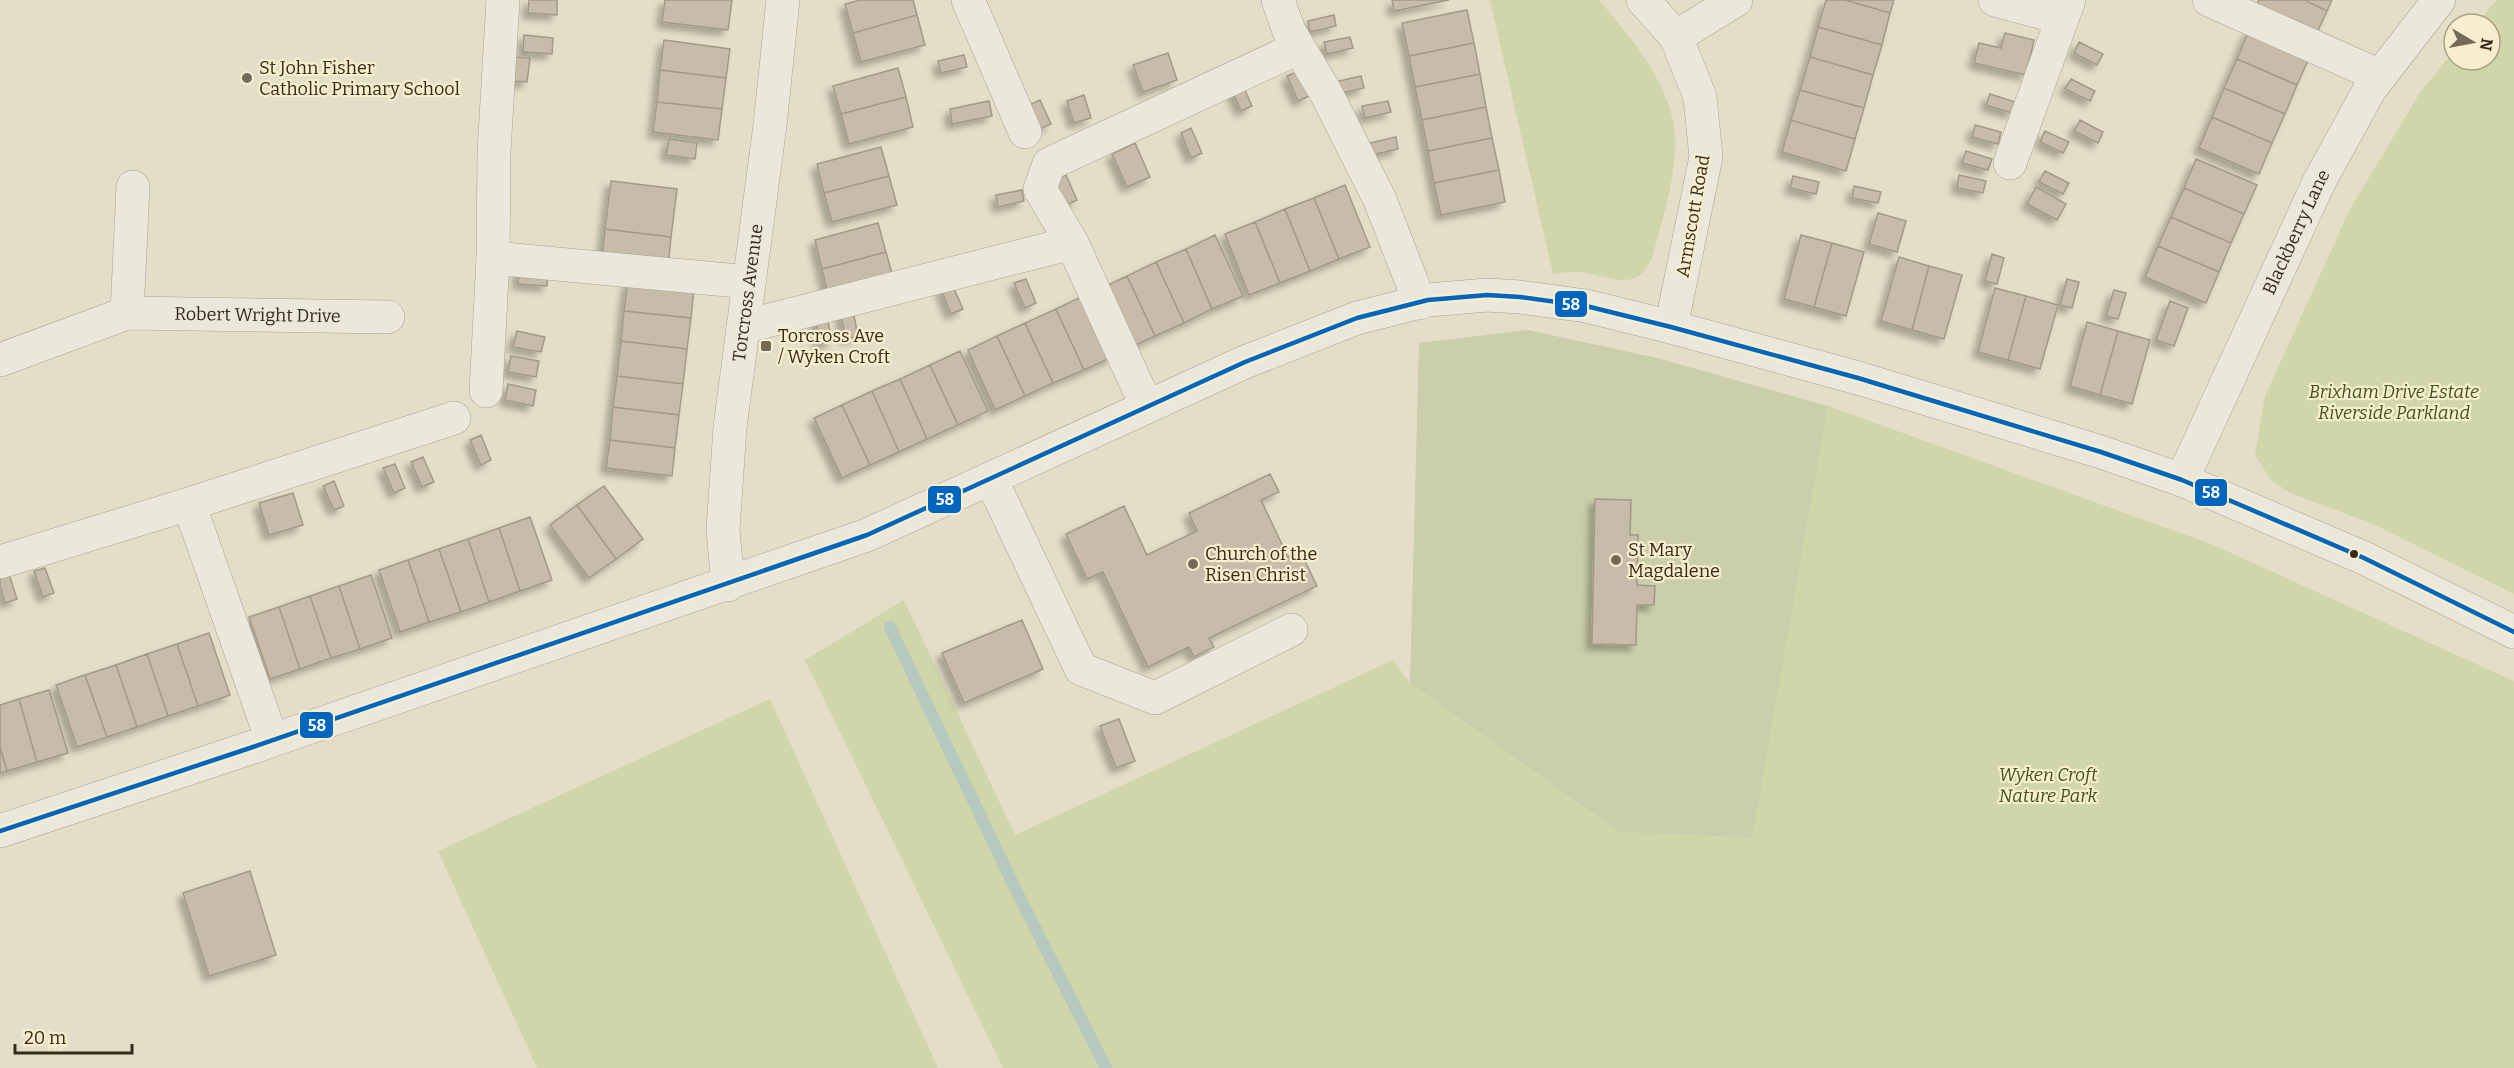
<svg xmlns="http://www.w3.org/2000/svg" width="2514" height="1068" viewBox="0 0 2514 1068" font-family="Bitter,serif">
<defs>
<filter id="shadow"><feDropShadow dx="-5.5" dy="5.5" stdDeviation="3" flood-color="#0004"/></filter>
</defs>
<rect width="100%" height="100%" fill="#e4dec8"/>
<path fill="#d0d5aa" d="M1490,0h109c36,43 80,92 76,152 -2,36 -14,74 -24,108 -14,33 -42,16 -70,12 -9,-1 -19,1 -28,2z
M2497,0h17v594l-141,-70 -83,-31 -19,-13 -16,-25 10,-59 85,-187 71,-118 33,-40v9h36v-36h-14z
M1828,406l383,138 303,137v387h-1511l-198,-408 99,-60 111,235 378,-175 17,23 209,149 132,6z
M770,699l168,369h-401l-99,-217z"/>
<path fill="#cbceaa" d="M1528,330l129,28 171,48 -76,432 -133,-6 -209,-149 9,-340z"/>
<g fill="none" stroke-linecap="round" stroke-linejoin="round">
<path stroke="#b5c9be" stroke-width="12" d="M890,627l125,261 91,180"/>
</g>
<path fill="#c7bca9" stroke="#a39988" stroke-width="1.5" filter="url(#shadow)" d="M529,0h28v15l-29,-2z
M665,0h67l-4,30 -66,-8z
M860,0h53l4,15 -64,18 -8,-29z
M1392,0h57l-55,11z
M1826,0h19l45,13 -8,32 -64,-18z
M1845,0h49l-4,13z
M2259,0h45l23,11 -14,30 -60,-28z
M2304,0h28l-5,11z
M1467,10l7,33 -65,13 -7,-33z
M917,15l8,30 -64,17 -8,-29z
M1334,15l2,11 -26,6 -2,-11z
M1818,27l64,18 -9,30 -63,-18z
M2249,30l61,26 -13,29 -60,-26z
M2005,33l29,7 -8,35 -52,-12 5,-20 22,5z
M524,35l29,3 -1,16 -29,-2z
M1350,37l3,11 -26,6 -3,-12z
M664,40l66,9 -4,29 -66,-8z
M2079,42l24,12 -6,11 -23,-12z
M1474,43l6,31 -65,13 -6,-31z
M1168,53l9,27 -34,12 -10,-27z
M964,55l3,12 -26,6 -3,-12z
M514,57l16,1 -3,24 -15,-1z
M1810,57l63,18 -9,33 -64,-18z
M2237,59l60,26 -12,29 -61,-26z
M898,68l8,29 -65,17 -8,-28z
M660,70l66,8 -4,31 -65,-7z
M1299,71l10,25 -11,5 -11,-25z
M1480,74l6,33 -64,13 -7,-33z
M1361,76l3,12 -26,6 -3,-12z
M2071,79l24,12 -5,10 -25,-12z
M1241,81l11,25 -11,5 -11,-25z
M2224,88l61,26 -13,29 -60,-26z
M1800,90l64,18 -9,31 -64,-19z
M1990,94l25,8 -3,11 -26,-8z
M1084,95l7,23 -17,5 -7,-22z
M906,97l7,30 -64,17 -8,-30z
M1040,100l11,24 -11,5 -11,-24z
M989,101l3,15 -40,8 -2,-15z
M1388,101l3,11 -26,6 -3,-12z
M657,102l65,7 -4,31 -65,-8z
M1486,107l6,31 -64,13 -6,-31z
M2212,117l60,26 -13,31 -60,-26z
M1791,120l64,19 -9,32 -64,-19z
M2080,120l23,12 -5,11 -24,-12z
M1975,125l26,7 -3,12 -26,-7z
M1191,128l11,25 -11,5 -10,-25z
M2045,131l24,11 -6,11 -23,-11z
M1396,137l2,12 -26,6 -2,-12z
M1492,138l7,32 -65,13 -6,-32z
M669,139l28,4 -2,16 -29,-4z
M1135,143l15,34 -23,10 -15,-33z
M881,147l8,29 -65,17 -7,-29z
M1966,151l26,8 -4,11 -26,-7z
M2196,159l61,26 -13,29 -60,-26z
M1499,170l6,32 -64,13 -7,-32z
M2045,171l24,12 -6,11 -24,-12z
M1066,175l11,25 -11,5 -11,-25z
M1959,175l27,6 -3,12 -26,-5z
M889,176l8,29 -65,17 -8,-29z
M1793,176l26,6 -3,12 -26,-6z
M611,181l66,8 -6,48 -66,-8z
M1345,185l25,62 -31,12 -25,-61z
M1854,186l27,6 -3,11 -26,-5z
M2036,187l30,17 -9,16 -30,-16z
M2184,188l60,26 -13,29 -60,-26z
M1022,190l2,11 -26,6 -2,-12z
M1314,198l25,61 -29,12 -25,-62z
M1285,209l25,62 -30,12 -25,-61z
M1878,213l28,8 -9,31 -28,-8z
M2171,217l60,26 -12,29 -61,-26z
M1255,222l25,61 -31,12 -24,-61z
M878,223l8,29 -64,17 -7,-29z
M605,229l66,8 -3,30 -66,-8z
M1215,235l28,61 -31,13 -26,-60z
M1801,235l31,8 -18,64 -30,-8z
M1832,243l32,9 -18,64 -32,-9z
M2158,246l61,26 -13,31 -61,-26z
M1186,249l26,60 -28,14 -28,-61z
M886,252l8,29 -65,18 -7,-30z
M1992,254l12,4 -7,26 -12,-3z
M1899,257l30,9 -17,64 -31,-9z
M1156,262l28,61 -29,13 -28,-60z
M1929,266l33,9 -18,64 -32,-9z
M519,268l29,2 -1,16 -29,-2z
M1127,276l28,60 -30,14 -27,-60z
M1026,279l10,24 -11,5 -11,-25z
M2067,279l12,3 -7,26 -12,-3z
M628,281l66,8 -3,29 -67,-7z
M952,284l11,25 -12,5 -10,-25z
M1995,288l31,8 -18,64 -30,-8z
M2114,290l12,3 -8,26 -12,-3z
M1085,295l29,61 -30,14 -28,-61z
M2026,296l32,9 -18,64 -32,-9z
M2170,301l18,7 -14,38 -18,-6z
M1056,309l28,61 -31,13 -28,-60z
M853,310l5,27 -13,1 -4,-26z
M624,311l67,7 -4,31 -66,-8z
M827,316l5,26 -12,2 -5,-26z
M2087,322l31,9 -18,64 -30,-9z
M1025,323l28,60 -28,13 -28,-60z
M517,331l28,6 -4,15 -28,-5z
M2118,331l32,9 -18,64 -32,-9z
M997,336l28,60 -30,14 -27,-60z
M621,341l66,8 -4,35 -66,-8z
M960,351l28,60 -30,14 -28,-60z
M511,356l28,5 -3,16 -28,-5z
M930,365l28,60 -31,14 -27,-60z
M617,376l66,8 -4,31 -66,-8z
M900,379l27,60 -28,13 -27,-61z
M508,384l28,6 -3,16 -28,-6z
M872,391l27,61 -29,13 -28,-60z
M842,405l28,60 -28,13 -28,-60z
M613,407l66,8 -4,33 -65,-8z
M481,435l10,25 -10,5 -11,-25z
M610,440l65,8 -3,28 -66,-8z
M423,457l11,25 -12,5 -11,-25z
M395,464l10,24 -11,5 -11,-25z
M1270,474l9,18 -18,8 27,57 12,-6 17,35 -108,52 5,9 -20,10 -5,-10 -41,20 -45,-95 -16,7 -21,-45 58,-28 23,49 50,-24 -8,-18z
M334,481l10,25 -10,4 -11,-24z
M604,486l39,53 -27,20 -39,-54z
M293,493l10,32 -34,10 -10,-32z
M1595,499l36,1 -1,35h8l-1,50 18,1 -1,19h-17l-1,40 -44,-1z
M577,505l39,54 -27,19 -39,-53z
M530,517l22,63 -32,11 -21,-63z
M499,528l21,63 -31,11 -21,-63z
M468,539l21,63 -28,10 -22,-63z
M439,549l22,63 -32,10 -21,-62z
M408,560l21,62 -29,10 -21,-62z
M45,568l9,25 -11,4 -9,-26z
M9,574l8,25 -12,4 -5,-17v-9z
M371,575l21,63 -32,11 -21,-63z
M339,586l21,63 -29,9 -21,-62z
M310,596l21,62 -31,11 -21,-62z
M279,607l21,62 -30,10 -21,-62z
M1022,620l21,49 -79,34 -22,-50z
M209,633l21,62 -32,11 -21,-62z
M177,644l21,62 -30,10 -21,-62z
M147,654l21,62 -31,11 -21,-62z
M116,665l21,62 -30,10 -22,-62z
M85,675l22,62 -30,10 -21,-62z
M49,690l19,63 -31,9 -18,-63z
M19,699l18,63 -30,9 -7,-24v-42z
M1119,719l16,42 -19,7 -16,-42z
M0,747l7,24 -7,2z
M250,871l26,84 -67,21 -26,-83z"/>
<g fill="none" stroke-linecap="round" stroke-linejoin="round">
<defs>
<g id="minor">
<path d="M968,0l57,132"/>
<path d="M1278,0l11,31 37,62 54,107 40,103"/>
<path d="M1643,0l33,37 24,60 6,60 -35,170"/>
<path d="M1995,0l67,18"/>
<path d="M2209,0l171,76"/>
<path d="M1676,37l60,-37"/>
<path d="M2010,163l59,-163"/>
<path d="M1072,243l-32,-54 9,-25 249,-116"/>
<path d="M493,262l1,-110 9,-152"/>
<path d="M127,313l6,-126"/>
<path d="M743,327l329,-84 75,164"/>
<path id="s1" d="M0,360l127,-47 261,4"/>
<path d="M486,391l7,-133 256,24"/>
<path d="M991,479l90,190 74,29 136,-68"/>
<path id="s2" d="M2182,480l137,-298 51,-93 69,-89"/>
<path d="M0,562l189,-58"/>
<path id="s3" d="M728,585l-5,-55 7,-103 40,-302 13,-125"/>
<path d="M272,740l-83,-236 265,-86"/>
<path d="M0,831l250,-83 617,-213 378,-173 112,-44 71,-18 59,-5 33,2 66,9 85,21 187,51 243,74 81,28 182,78 150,74"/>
</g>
</defs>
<use href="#minor" stroke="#a8a292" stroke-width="34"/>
<use href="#minor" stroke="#ebe8db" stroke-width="33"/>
<defs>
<path id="bus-1" d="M0,831l250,-83 617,-213 378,-173 112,-44 71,-18 59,-5 33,2 66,9 85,21 187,51 243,74 81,28 182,78 150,74"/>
</defs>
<use href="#bus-1" stroke="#f6eecd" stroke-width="9"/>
<use href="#bus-1" stroke="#0065bd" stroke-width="4.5"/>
</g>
<g fill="#736a58" stroke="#f6eecd" stroke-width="2">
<circle cx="247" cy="78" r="6"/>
<rect x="760" y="340" width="12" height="12" rx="3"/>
<circle cx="1616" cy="560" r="6"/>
<circle cx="1193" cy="564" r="6"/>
</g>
<circle fill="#362b1b" stroke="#f6eecd" stroke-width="2" cx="2354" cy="554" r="5"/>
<g text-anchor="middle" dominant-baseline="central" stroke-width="4.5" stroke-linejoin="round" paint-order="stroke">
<g font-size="18" fill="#362b1b" stroke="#f6eecd" text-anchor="start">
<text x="259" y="68">St John Fisher<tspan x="259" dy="21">Catholic Primary School</tspan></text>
<text x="778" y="336">Torcross Ave<tspan x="778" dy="21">/ Wyken Croft</tspan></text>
<text x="1628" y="550">St Mary<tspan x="1628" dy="21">Magdalene</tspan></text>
<text x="1205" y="554">Church of the<tspan x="1205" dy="21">Risen Christ</tspan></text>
</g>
<g font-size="18" fill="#362b1b" stroke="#f6eecd">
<text transform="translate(1693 216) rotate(-80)">Armscott Road</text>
<text stroke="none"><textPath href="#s2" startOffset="273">Blackberry Lane</textPath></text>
<text stroke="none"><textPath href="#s3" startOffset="294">Torcross Avenue</textPath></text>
<text stroke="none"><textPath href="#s1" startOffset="266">Robert Wright Drive</textPath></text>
</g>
<g font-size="18" font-style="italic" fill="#415321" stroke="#f6eecd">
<text x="2394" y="392">Brixham Drive Estate<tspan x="2394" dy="21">Riverside Parkland</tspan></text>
<text x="2048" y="775">Wyken Croft<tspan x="2048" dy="21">Nature Park</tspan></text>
</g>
</g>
<g stroke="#f6eecd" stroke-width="2">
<rect x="1554" y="290" width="34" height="28" rx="6" fill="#0065bd"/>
<rect x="2194" y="478" width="34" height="29" rx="6" fill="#0065bd"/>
<rect x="927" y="485" width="35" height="29" rx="6" fill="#0065bd"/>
<rect x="299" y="711" width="35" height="28" rx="6" fill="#0065bd"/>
</g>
<g font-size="16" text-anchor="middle" font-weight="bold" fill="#fff">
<text x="1571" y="310">58</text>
<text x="2211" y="498">58</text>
<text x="945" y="505">58</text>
<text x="317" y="731">58</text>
</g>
<g transform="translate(2472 42) rotate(100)"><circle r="28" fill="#f6eecd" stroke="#a9a086" stroke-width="1.5"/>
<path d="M0-4.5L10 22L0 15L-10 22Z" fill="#736a58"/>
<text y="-9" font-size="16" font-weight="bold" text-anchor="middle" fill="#362b1b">N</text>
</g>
<path d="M15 1044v9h117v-9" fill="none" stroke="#362b1b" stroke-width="3"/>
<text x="24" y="1044" font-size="18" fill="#362b1b" stroke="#f6eecd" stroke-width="4.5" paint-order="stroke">20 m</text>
</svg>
